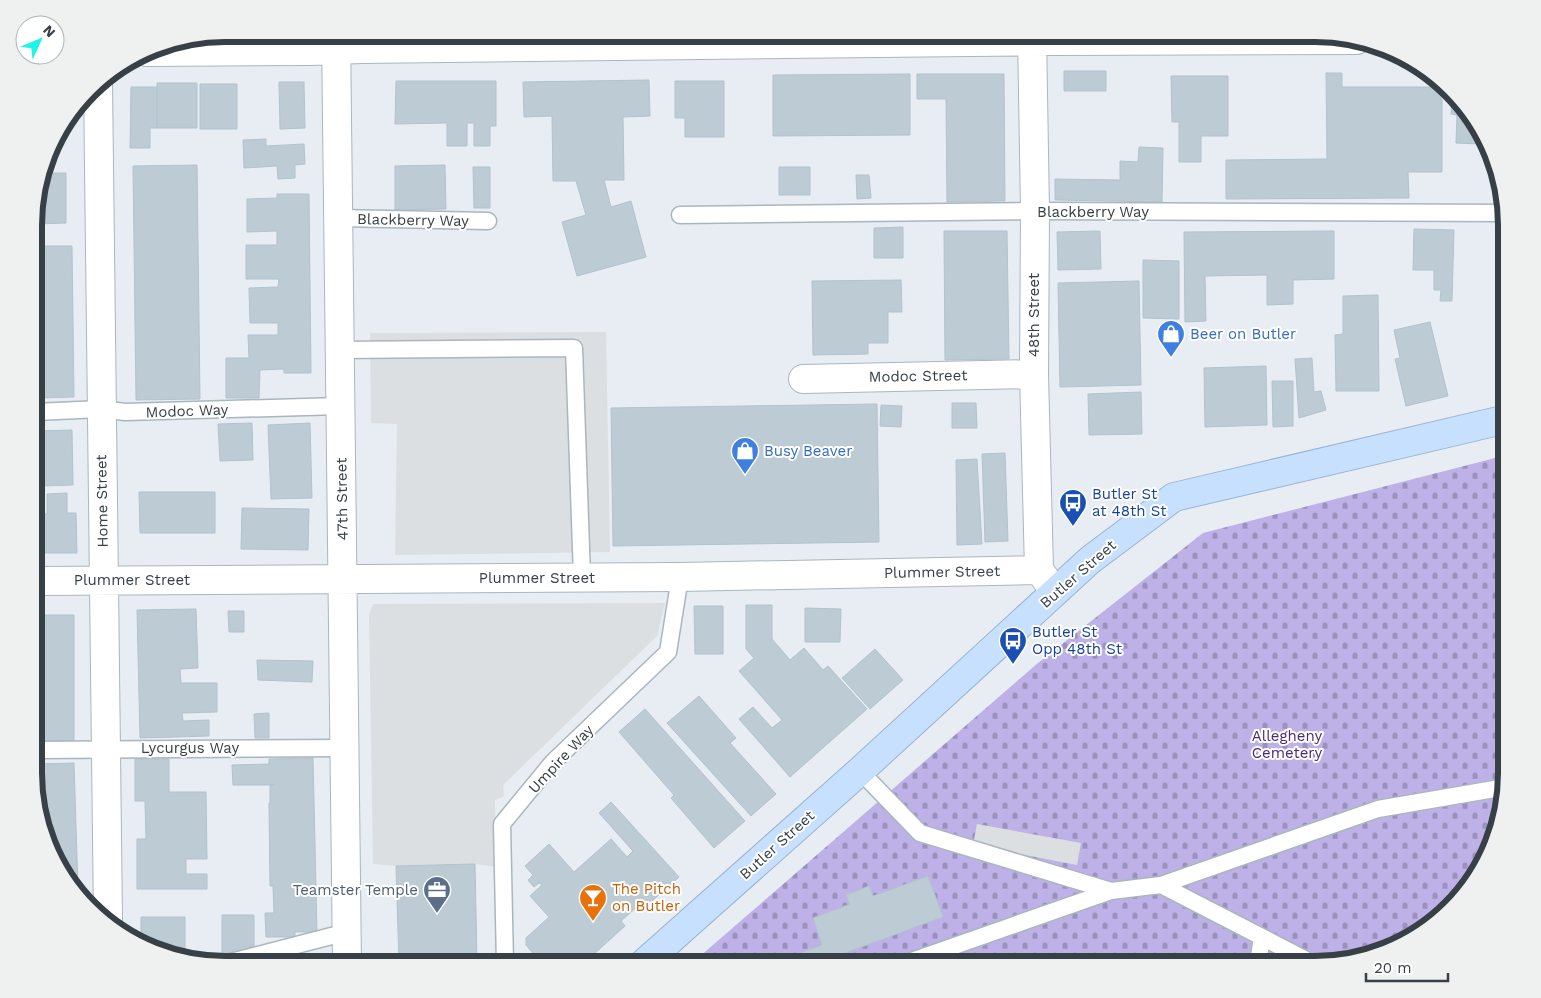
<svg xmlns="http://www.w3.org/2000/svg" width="1541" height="998" viewBox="0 0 1541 998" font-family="'Work Sans',sans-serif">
<defs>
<pattern id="cemetery-stones" width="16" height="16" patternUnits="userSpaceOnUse" patternTransform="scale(1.25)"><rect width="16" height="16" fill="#beb1e7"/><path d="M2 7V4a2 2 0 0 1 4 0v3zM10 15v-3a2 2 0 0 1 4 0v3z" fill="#9b91bd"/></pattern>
</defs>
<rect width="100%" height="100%" fill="#e7edf3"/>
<path fill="url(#cemetery-stones)" d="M1507,455v330l-10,49 -22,45 -64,60 -83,25h-637l347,-301 165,-130z"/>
<path fill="#dcdfe1" d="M606,332l4,220 -215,3 2,-131 -26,-1 -1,-90z
M665,603l-8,33 -154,149 1,11 -9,4 1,67 -21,-3 -79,2 -23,-2 -4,-249 4,-11z
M977,824l104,19 -4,22 -104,-20z"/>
<path fill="#bdcbd5" stroke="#b0c3cf" d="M1064,71h42v20h-42z
M1326,73h16v14h100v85h-34l1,26 -183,1v-39l101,-1z
M910,74v61l-137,1v-61z
M917,74h87l1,127 -58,1 -1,-103h-29z
M1171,76h57v60h-27v26h-22v-40h-7z
M649,80l1,36 -27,1 1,63h-20l7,27 20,-6 15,56 -69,19 -15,-54 24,-7 -10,-34h-23l-1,-65 -28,1 -1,-35z
M396,81h100v45h-6v20h-16v-23h-7v23h-20v-23l-52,1z
M675,81h49v56h-39v-19h-10z
M279,82h25l1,46 -25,1z
M157,83h40v45h-40z
M200,84h37v45h-37z
M131,87h26v41h-7v20h-20z
M1452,97l28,31v16l-24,-1 1,-28 -6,-1z
M266,139v7l38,-2 1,20 -10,1v13l-17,1 -1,-13 -33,2 -1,-28z
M1139,147l24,1 -1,54 -107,-2v-21l65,1v-19l18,1z
M197,165l3,234 -64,1 -3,-234z
M445,165l1,44 -51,1v-44z
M473,167h17v41h-16z
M779,167h31v28h-31z
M44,173h22v50l-31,1v-24z
M856,175h13l2,23 -14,1z
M277,194h32l2,179h-27v-4l-24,1 -1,28h-33v-40h23l-1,-23h30v-12h-28l-1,-35 29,-1 1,-8h-33v-34h31v-14l-30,1v-33l30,-1z
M903,227v31h-29v-30z
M1414,229l40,1 -2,71h-12l1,-11h-7v-20h-21z
M944,231h63l2,128 -64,1z
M1100,231l1,38 -43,1 -1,-38z
M1334,231v48l-41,1v24l-26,1v-30l-62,1 1,45 -21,1 -1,-90z
M35,246h37l2,151 -39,1v-13h5v-8h-5v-31h3v-7h-3v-30h2v-10h-2v-29h7v-11h-7z
M1143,260l36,1v58l-36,-1z
M901,280l1,32h-14v31h-20v11l-55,1 -1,-74z
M1139,281l2,104 -81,2 -2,-104z
M1378,295l1,96h-43l-1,-56 8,-1v-38z
M1430,322l18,74 -42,10 -11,-47 5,-1 -6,-28z
M1312,358l2,34 7,-1 5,19 -27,8 -4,-59z
M1266,366l1,59 -62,2 -1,-59z
M1272,381h21v45l-20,1z
M1141,392l1,42 -53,1 -1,-41z
M952,403h24l1,25h-25z
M877,404l2,138 -266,4 -2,-138z
M881,405l21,1 -1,21 -21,-1z
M252,423l1,37 -33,1 -2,-37z
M310,423l2,75 -41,1 -3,-74z
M72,430l1,55 -33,1v-8h-5v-47z
M1005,453l3,88 -23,1 -3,-88z
M977,459l5,85 -25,1 -1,-85z
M139,492h76v41h-75z
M67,493v20h9l1,40h-42v-59h4l1,20h7v-20z
M242,508l67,1 -1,41 -67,-1z
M746,605h26v34l18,21 14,-12 19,22 5,-4 39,43 -77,68 -51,-58 14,-12 19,21 10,-8 -43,-49 15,-13 -8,-9z
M694,606h29v48h-28z
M805,608l36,1 -1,33h-35z
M196,609l2,59 -18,1 1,14h36v29l-35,1 1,8 26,-1v16l-69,2 -3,-128z
M228,611h16v21h-15z
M35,615h39v126h-39z
M875,649l28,31 -33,29 -28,-31z
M257,660l56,1 -1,21 -54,-2z
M699,696l37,42 -6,5 46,51 -25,22 -84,-93z
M645,709l100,112 -31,27 -43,-50 3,-3 -55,-63z
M269,713v25h-14l-1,-24z
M313,758l4,174h-22v5h-29l-1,-24h9l-1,-27h-3l-1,-83h1v-18h5h-42l-1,-20 37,-1v-5z
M135,759h34v33h37l1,67h-21v15h21v15h-70v-50h9l-1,-38h-10z
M74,763l4,126 -18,-20 -25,-71v-34z
M611,802l68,75 -37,33 -4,-4 -17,15 4,5 -42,38h-56l8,-8 -9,-11v-7l23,-21 -19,-21 12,-11 -3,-2 -5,4 -6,-7 5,-5 -8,-9 24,-22 25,28 37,-33 16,18 6,-6 -34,-38z
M475,864l2,100h-86l8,-1 -3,-97z
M928,876l15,41 -128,47h-12l-3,-11 22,-8 -9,-27 37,-14 -4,-9 23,-9 4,10z
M222,915h32v31l-32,9z
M141,917h44v41l-21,-4 -23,-11z
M312,956l2,8h-33z"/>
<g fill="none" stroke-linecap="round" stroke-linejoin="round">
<defs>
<path id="lane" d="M680,215l355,-4 472,2
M338,218l150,3
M339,350l235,-2 8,229
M35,412l66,-3 24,3 215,-6
M35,750l309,-2
M860,771l60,62 191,58
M1161,885l153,79
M223,964l124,-32
M505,964l-3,-140 51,-62 115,-110 12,-75
M903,964l208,-73 50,-6 217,-76 128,-22
M1258,964l4,-27"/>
<path id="street" d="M336,34l11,930
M1032,34l3,177 -1,163 5,196 11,15
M147,52l162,-1 52,-2 691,-8 305,-1
M98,82l10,838
M803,379l231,-5
M35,581l645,-4 359,-7"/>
<path id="secondary" d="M643,964l217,-193 230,-211 84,-63 333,-78"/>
</defs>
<use href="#lane" stroke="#aab6be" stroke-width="19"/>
<use href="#street" stroke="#aab6be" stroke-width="30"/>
<use href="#secondary" stroke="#98b3d2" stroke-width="30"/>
<use href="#lane" stroke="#fff" stroke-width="16"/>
<use href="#street" stroke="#fff" stroke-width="28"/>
<use href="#secondary" stroke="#c7e0fd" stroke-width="28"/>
</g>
<defs>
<symbol id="shop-pin" viewBox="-11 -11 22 30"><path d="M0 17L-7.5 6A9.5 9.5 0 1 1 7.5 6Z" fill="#3f7fe0" stroke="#fff"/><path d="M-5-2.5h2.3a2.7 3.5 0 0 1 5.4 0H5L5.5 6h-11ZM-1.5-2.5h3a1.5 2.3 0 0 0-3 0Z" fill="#fff"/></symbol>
<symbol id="bus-pin" viewBox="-11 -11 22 30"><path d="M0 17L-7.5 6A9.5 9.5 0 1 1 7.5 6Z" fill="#1a4fb4" stroke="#fff"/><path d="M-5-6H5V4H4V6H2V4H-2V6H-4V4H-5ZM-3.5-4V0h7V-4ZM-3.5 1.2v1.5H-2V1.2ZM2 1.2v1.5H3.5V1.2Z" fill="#fff"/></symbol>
<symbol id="office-pin" viewBox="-11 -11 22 30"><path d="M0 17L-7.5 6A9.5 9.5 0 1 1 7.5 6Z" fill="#5c6f8a" stroke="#fff"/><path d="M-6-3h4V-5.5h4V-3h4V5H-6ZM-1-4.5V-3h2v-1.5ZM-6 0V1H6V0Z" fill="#fff"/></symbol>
<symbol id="bar-pin" viewBox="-11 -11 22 30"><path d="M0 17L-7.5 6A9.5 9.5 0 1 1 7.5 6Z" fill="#e8710a" stroke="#fff"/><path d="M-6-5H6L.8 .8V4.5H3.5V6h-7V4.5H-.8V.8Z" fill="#fff"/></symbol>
</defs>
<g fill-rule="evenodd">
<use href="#shop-pin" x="1155" y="318" width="32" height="43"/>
<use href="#shop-pin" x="729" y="435" width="32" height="43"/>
<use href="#bus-pin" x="1057" y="487" width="32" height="43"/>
<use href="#bus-pin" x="997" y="625" width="32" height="43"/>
<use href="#office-pin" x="421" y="874" width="32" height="43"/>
<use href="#bar-pin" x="577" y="882" width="32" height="43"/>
</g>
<g text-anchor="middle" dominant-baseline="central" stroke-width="4" stroke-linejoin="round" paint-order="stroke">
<g font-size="15" fill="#364046" stroke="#fff">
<text x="1093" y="212">Blackberry Way</text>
<text transform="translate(413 220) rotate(1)">Blackberry Way</text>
<text transform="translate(1034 315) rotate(-90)">48th Street</text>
<text transform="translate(918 376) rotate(-1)">Modoc Street</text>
<text transform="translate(187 411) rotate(-2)">Modoc Way</text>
<text transform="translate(342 499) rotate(-91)">47th Street</text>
<text transform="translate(102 501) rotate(-91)">Home Street</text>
<text transform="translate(942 572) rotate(-1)">Plummer Street</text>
<text transform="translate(1078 574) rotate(-41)">Butler Street</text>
<text x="537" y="578">Plummer Street</text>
<text x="132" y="580">Plummer Street</text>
<text x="190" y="748">Lycurgus Way</text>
<text transform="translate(561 759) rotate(-47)">Umpire Way</text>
<text transform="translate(777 845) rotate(-42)">Butler Street</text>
</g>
<g font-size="15" fill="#366cbe" stroke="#fff" text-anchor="start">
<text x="1190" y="334">Beer on Butler</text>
<text x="764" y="451">Busy Beaver</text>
</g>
<g font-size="15" fill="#164399" stroke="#fff" text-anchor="start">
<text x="1092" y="494">Butler St<tspan x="1092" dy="17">at 48th St</tspan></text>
<text x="1032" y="632">Butler St<tspan x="1032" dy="17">Opp 48th St</tspan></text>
</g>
<g font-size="15" fill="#4a2b77" stroke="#fff">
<text x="1287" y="736">Allegheny<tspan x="1287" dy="17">Cemetery</tspan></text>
</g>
<g font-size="15" fill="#c56008" stroke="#fff" text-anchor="start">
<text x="612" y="889">The Pitch<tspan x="612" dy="17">on Butler</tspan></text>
</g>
<g font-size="15" fill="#4e5e75" stroke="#fff" text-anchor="end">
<text x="418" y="890">Teamster Temple</text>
</g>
</g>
<path d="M0 0H1541V998H0ZM225 42H1315A183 183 0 0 1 1498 225V773A183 183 0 0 1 1315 956H225A183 183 0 0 1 42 773V225A183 183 0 0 1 225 42Z" fill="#eff0f0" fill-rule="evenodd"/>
<path fill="none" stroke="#364046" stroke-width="6" d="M225 42H1315A183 183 0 0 1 1498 225V773A183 183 0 0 1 1315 956H225A183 183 0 0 1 42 773V225A183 183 0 0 1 225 42Z"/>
<g transform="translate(40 40) rotate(46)"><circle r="24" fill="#ffffff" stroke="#afb3b5"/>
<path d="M0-4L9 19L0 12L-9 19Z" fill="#1cf5e8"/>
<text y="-8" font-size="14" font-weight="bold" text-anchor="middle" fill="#364046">N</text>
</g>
<path d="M1366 973v8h82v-8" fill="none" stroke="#364046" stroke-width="2.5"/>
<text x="1374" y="973" font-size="15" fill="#364046" stroke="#ffffff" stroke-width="4" paint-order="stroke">20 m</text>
</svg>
